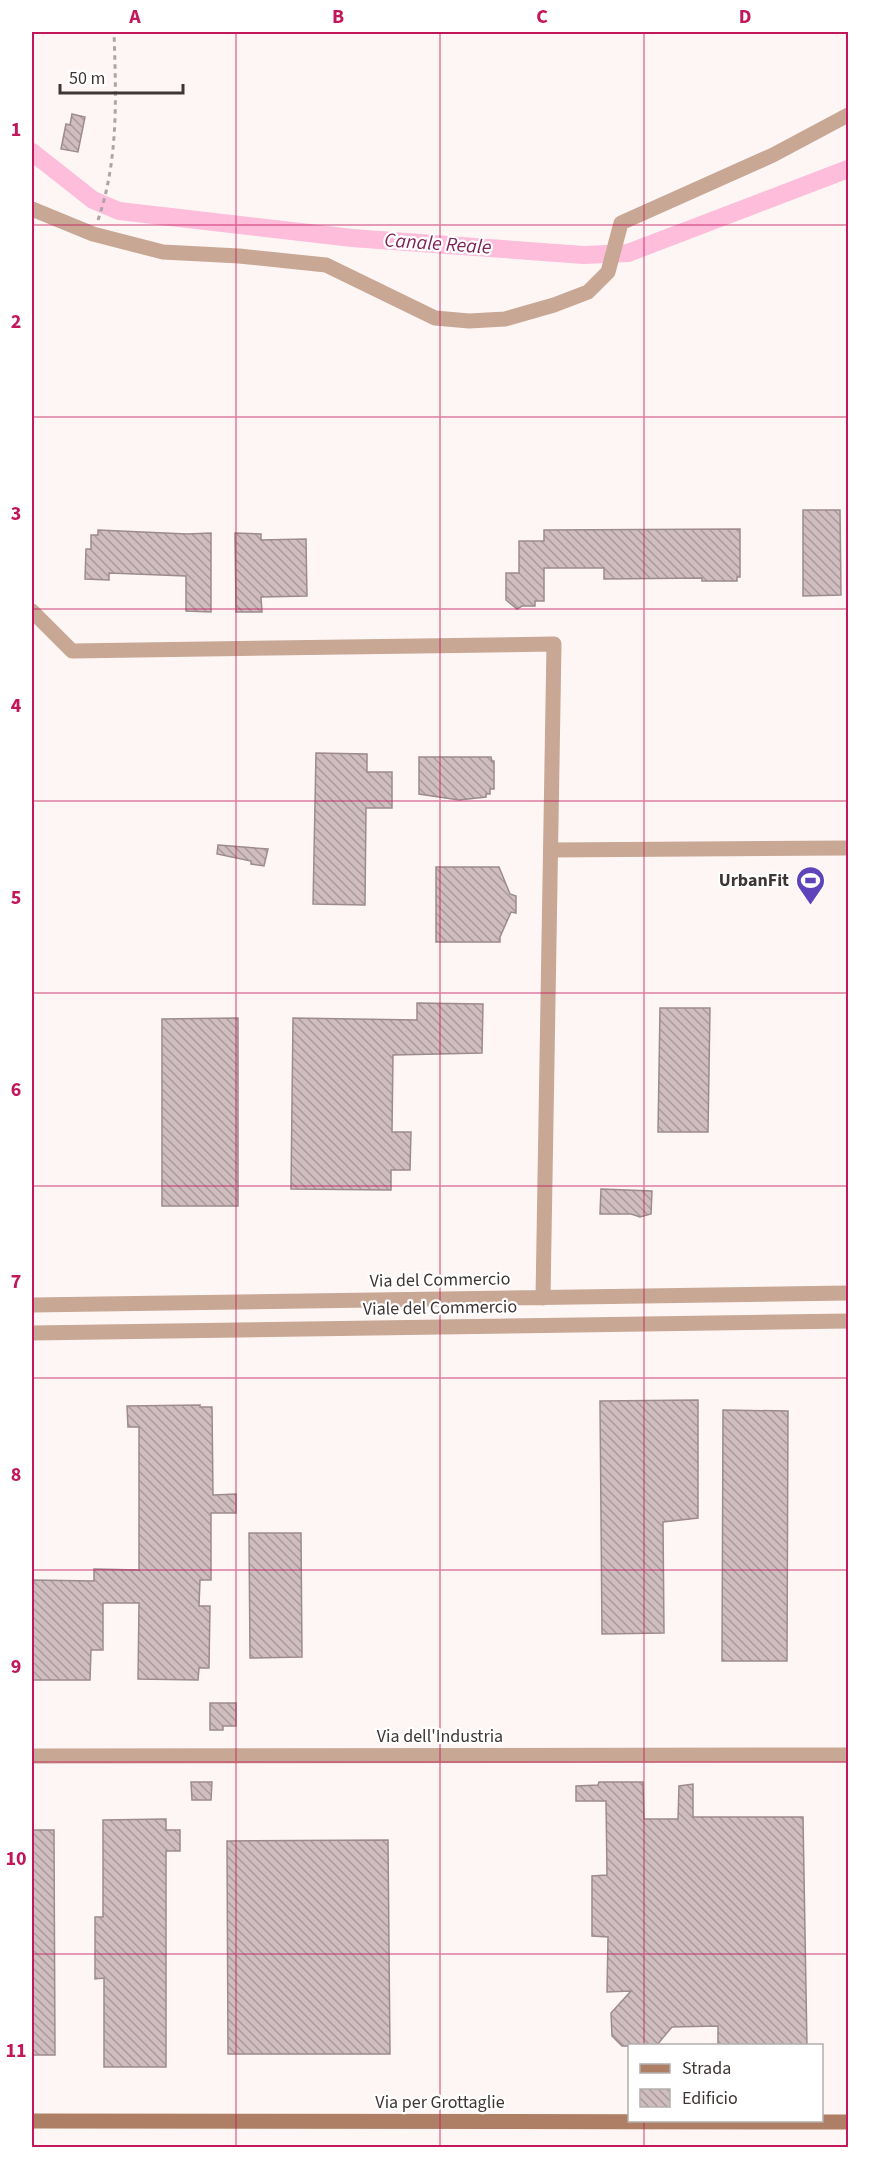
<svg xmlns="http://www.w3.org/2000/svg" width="880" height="2179" viewBox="0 0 880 2179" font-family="'Source Sans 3',sans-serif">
<defs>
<pattern id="building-back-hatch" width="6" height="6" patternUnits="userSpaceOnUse" patternTransform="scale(1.5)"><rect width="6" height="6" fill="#cfbdbf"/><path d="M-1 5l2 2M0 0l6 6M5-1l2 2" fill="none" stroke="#a99a9c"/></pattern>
</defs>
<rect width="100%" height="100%" fill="#fef6f5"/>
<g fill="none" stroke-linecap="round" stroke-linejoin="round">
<path stroke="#fdbddb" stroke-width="18" d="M32,152l61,48 26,11 233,27 232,17 44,-2 220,-84"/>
</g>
<path fill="url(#building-back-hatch)" stroke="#9d8b8e" stroke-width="1.5" d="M72,114l13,3 -7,35 -17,-3 5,-25 4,1z
M803,510h37l1,85 -38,1z
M740,529v48h-3v4h-35v-3l-98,1v-11h-60v33h-9v5h-13l-5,3 -11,-9v-27h13v-32h25v-11z
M98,530l89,4 24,-1v79l-25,-1v-35l-77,-3v7l-24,-1 1,-30h5v-14h7z
M235,533l26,1v6l45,-1 1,57 -46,1 1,15h-26z
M316,753l51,1v18h25v36h-26l-1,97 -52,-1z
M419,757h72l1,4h2v28h-4v5h-4v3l-27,3 -40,-6z
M218,845l50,4 -4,17 -13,-2v-3l-34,-7z
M436,867h63l11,27 6,2v17l-5,-1 -11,25v5h-64z
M417,1003l66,1 -1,49 -89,2 -1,77h19l-1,38h-19v20l-100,-1 2,-171 124,2z
M660,1008h50l-2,124h-50z
M238,1018v188h-76v-187z
M601,1189l51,2 -1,23 -11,3 -9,-3h-31z
M698,1400v118l-35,4 1,111 -62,1 -2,-233z
M200,1405v2h12l1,88 23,-1v19h-25v67h-11l-1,26h11l-1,62h-10l-1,12 -60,-1 1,-76h-36v47h-12l-1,30h-58v-100l62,1v-12l45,1v-143h-11l-1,-21z
M723,1410l65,1 -1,250h-65z
M249,1533h52l1,124 -52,1z
M210,1703h26v23h-13v4h-13z
M191,1782h21l-1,18h-19z
M599,1782h44l1,37h34l1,-33 14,-2v33h110l4,229h-89v-20l-46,1 -16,19h-34l-10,-10 -1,-23 20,-22 -24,1 1,-55 -16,-1v-60l15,-1 -1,-74h-30v-15l22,-1z
M166,1819v11h14v21h-14v216h-62v-89l-9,1v-62h8v-97z
M32,1830h22l1,225h-23z
M388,1840l2,214h-162l-1,-213z"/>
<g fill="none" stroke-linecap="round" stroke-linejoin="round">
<path stroke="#ada5a4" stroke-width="3" stroke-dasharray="4.5 4.5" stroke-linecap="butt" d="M98,220c21,-61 18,-125 16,-188"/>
<path stroke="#c8a795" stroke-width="15" d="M32,209l61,25 70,18 76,4 87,9 109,53 34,3 36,-2 49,-14 34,-13 20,-20 13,-49 152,-68 75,-40
M32,611l40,40 482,-7 -11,654
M551,850l297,-2
M32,1305l816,-12
M32,1333l816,-12
M32,1756l816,-1"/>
<path stroke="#af7f65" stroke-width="15" d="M32,2121l816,1"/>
</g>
<path fill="none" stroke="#c2185b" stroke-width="1.5" stroke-opacity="0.55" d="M236,32v2116M440,32v2116M644,32v2014M32,225h816M32,417h816M32,609h816M32,801h816M32,993h816M32,1186h816M32,1378h816M32,1570h816M32,1762h816M32,1954h816M644,2120v28"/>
<defs>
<symbol id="stadium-pin" viewBox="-11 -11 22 30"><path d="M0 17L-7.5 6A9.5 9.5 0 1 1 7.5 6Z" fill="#5f43bb" stroke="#fff"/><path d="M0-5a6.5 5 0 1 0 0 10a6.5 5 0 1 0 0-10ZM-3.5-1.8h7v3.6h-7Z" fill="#fff"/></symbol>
</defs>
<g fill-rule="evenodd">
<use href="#stadium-pin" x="794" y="864" width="33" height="45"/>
</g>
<g text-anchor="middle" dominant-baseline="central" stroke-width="4.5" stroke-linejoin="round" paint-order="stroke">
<g font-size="18" font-weight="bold" fill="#3e3635" stroke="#fff" text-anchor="end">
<text x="789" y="880">UrbanFit</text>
</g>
<g font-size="18" fill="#3e3635" stroke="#fff">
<text transform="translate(440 1280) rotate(-1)">Via del Commercio</text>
<text transform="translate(440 1308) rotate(-1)">Viale del Commercio</text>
<text x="440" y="1736">Via dell'Industria</text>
<text x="440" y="2102">Via per Grottaglie</text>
</g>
<g font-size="20" font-style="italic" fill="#7d2457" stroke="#fff">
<text transform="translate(438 244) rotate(4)">Canale Reale</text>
</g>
</g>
<rect width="880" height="2179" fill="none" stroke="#ffffff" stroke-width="66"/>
<rect x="628" y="2044" width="195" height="78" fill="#ffffff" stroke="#b2afae" stroke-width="1.5"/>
<rect x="640" y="2064" width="30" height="9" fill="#af7f65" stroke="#b2afae" stroke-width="1.5"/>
<text x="682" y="2074" font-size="18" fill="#3e3635">Strada</text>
<rect x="640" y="2089" width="30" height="18" fill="url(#building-back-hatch)" stroke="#b2afae" stroke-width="1.5"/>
<text x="682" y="2104" font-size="18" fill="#3e3635">Edificio</text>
<path d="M60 84v9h123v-9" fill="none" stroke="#3e3635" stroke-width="3"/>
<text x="69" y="84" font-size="18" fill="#3e3635" stroke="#ffffff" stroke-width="4.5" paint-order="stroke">50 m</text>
<rect x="33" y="33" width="814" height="2113" fill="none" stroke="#c2185b" stroke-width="2"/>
<g font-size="20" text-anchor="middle" font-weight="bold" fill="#c2185b">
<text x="135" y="23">A</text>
<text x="338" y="23">B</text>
<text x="542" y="23">C</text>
<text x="745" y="23">D</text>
<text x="16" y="136">1</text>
<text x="16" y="328">2</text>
<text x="16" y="520">3</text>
<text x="16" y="712">4</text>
<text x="16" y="904">5</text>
<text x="16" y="1096">6</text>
<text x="16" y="1288">7</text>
<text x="16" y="1481">8</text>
<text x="16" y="1673">9</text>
<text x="16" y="1865">10</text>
<text x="16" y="2057">11</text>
</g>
</svg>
